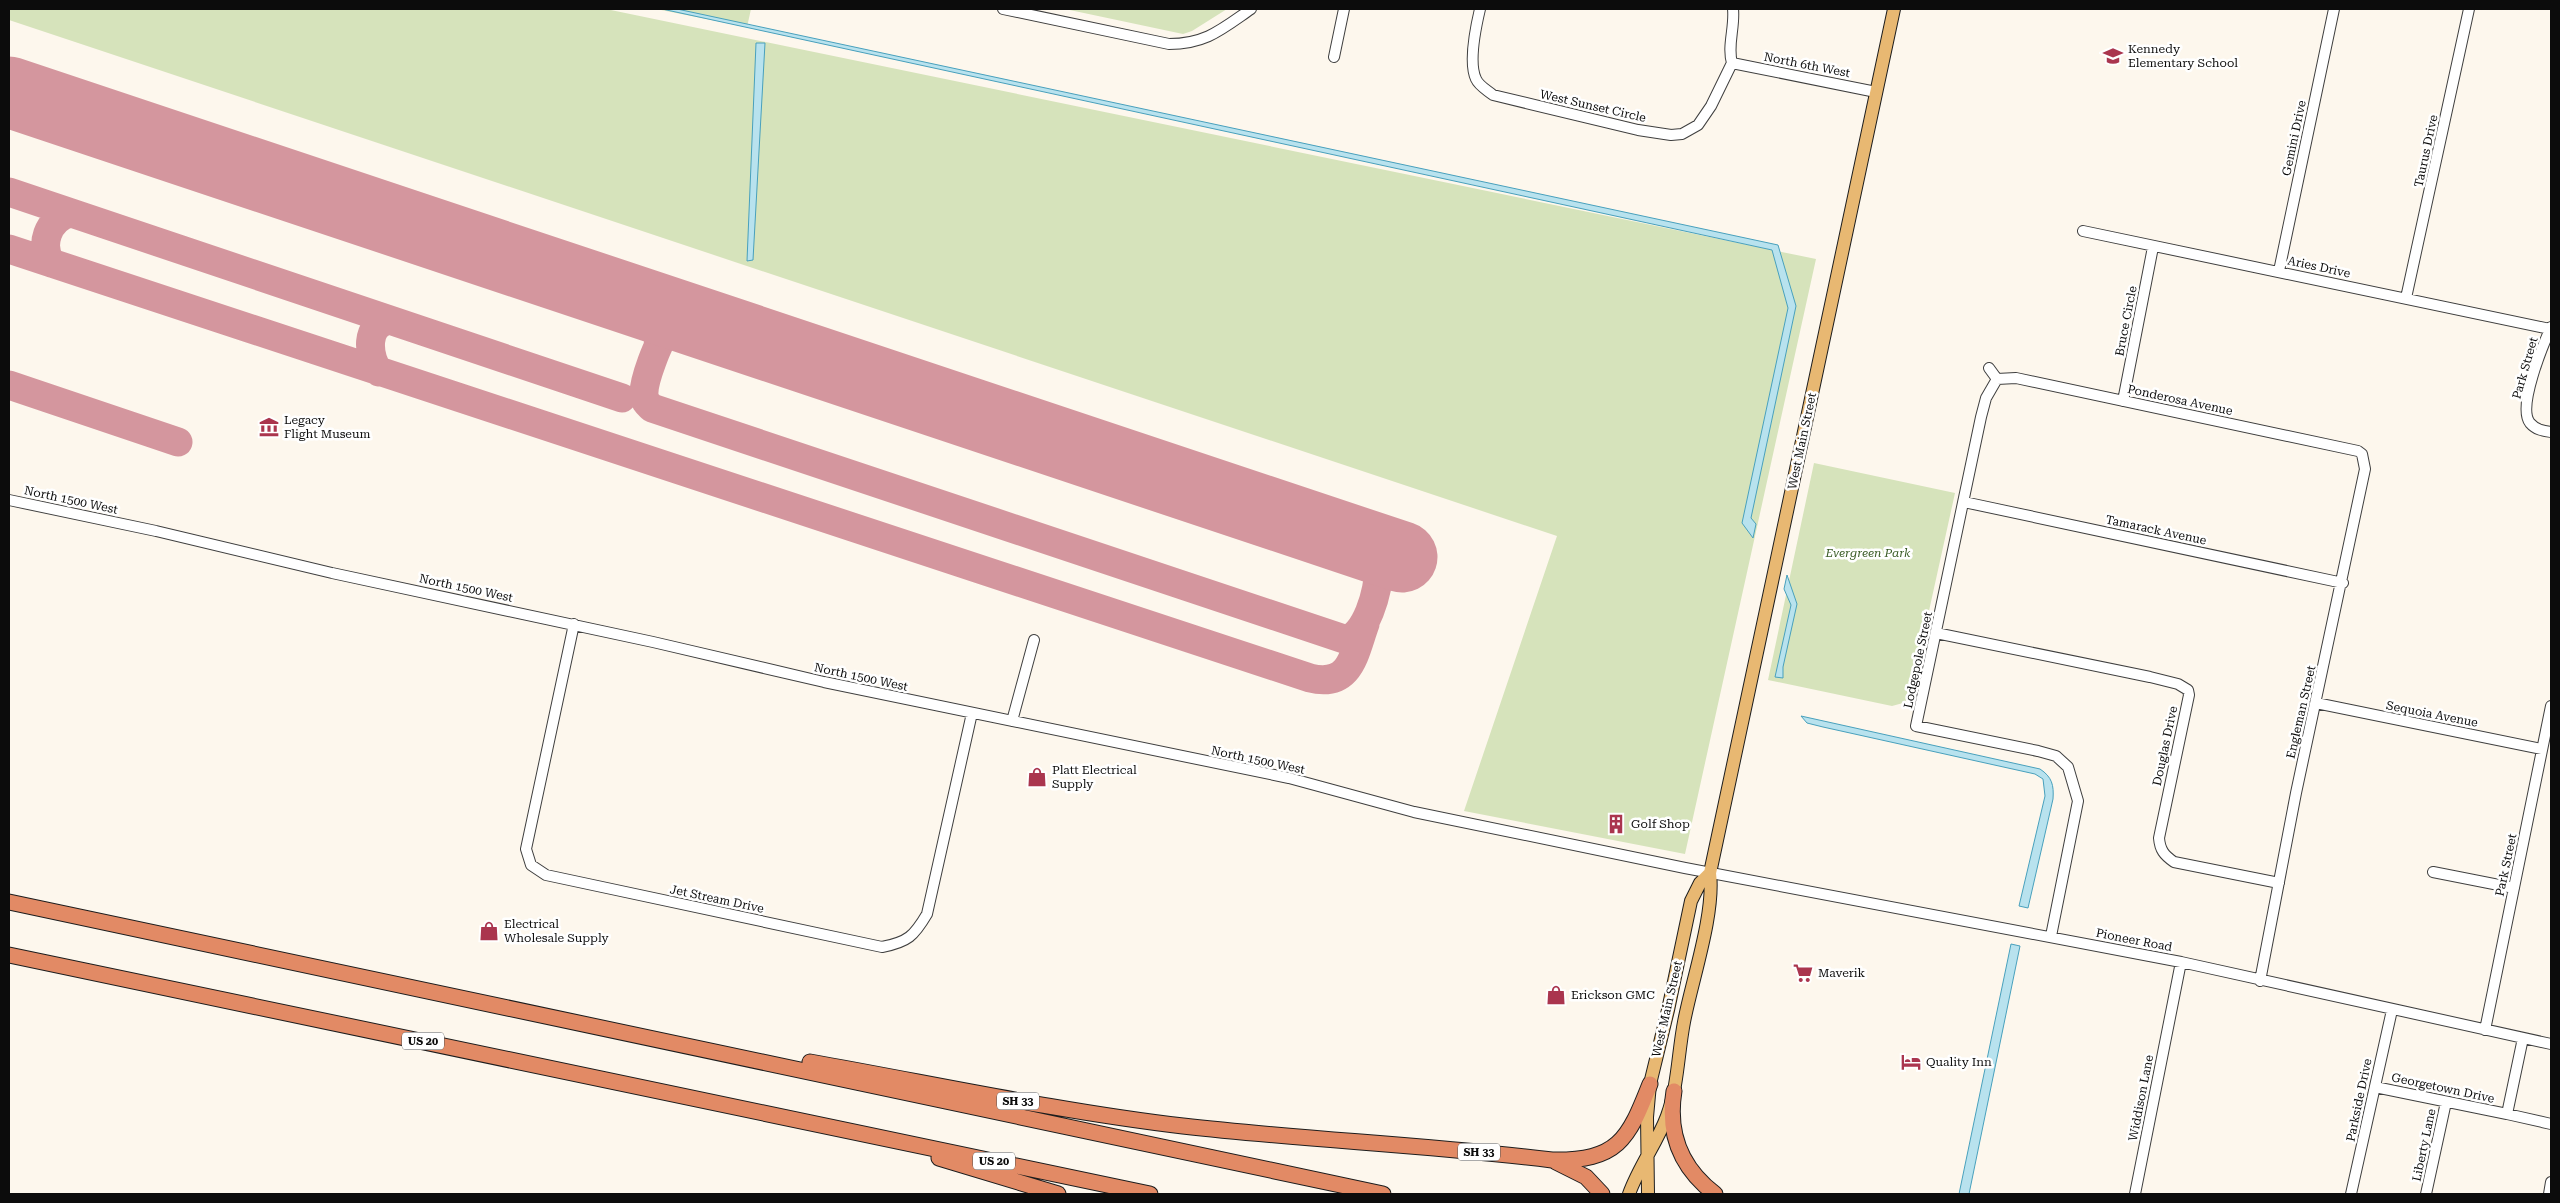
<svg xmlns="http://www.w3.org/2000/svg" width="2560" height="1203" viewBox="0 0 2560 1203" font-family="'Roboto Serif',serif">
<rect width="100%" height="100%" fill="#fdf7ed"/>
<path fill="#d6e3bb" d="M9,9h597l1210,250 -131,595 -221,-43 93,-275 -1548,-516z
M656,9h95l-4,18z
M1065,9h162l-35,22 -9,3z
M1814,463l141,30 -45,204 -7,6 -11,3 -124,-26z"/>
<path fill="#b8e2ee" stroke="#48a0bc" d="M662,9h15l1101,236 18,61 -45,212 5,6 -3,14 -11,-15 46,-215 -16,-58z
M756,43h9l-12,217 -6,1z
M1787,575l10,29 -14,63v11l-8,-1 16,-72 -7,-16z
M1801,716l239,53c12,8 14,16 13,30l-25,109 -9,-2 26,-110 -2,-17 -8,-5 -212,-47 -16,-4z
M2011,944l9,2 -51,248h-10z"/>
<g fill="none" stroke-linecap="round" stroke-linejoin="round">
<path stroke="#d4969e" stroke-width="29" d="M9,192l613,206
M9,249l1301,429c41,10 44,-24 55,-54
M51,263c-12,-18 -3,-43 18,-50
M634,301c19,10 27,24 24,45
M700,323c-12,-1 -23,1 -33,9 -9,9 -24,50 -23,63 0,6 4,9 8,13l692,231c21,1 36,-51 34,-69 -2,-10 -9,-19 -16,-26
M379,372c-11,-16 -15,-48 11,-52
M9,385l169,57"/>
<path stroke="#d4969e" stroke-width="71" d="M9,92l1393,465"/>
<defs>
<path id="minor" d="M1003,9l166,35c37,0 53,-15 82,-35
M1480,9c-4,17 -12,53 -4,70 3,7 11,11 17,16l145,35 33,5 11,-1 16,-9 13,-19 21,-43
M1334,57l10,-48
M1732,63l144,29
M1732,63c-5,-17 3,-36 1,-54
M2083,231l467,98
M2279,271l55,-262
M2406,298l63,-289
M2551,327c-8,18 -34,80 -21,96 6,7 14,8 21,9
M1989,368l8,11
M1997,379l19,-1 342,73 4,3 3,15 -69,324 -36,188
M1997,379l-11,19 -5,19 -65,309 122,25 18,5 12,11 10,34 -27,135
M2123,401l30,-154
M9,500l147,31 176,42 321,69 171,40 465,96 125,34 271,56 496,94 370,82
M1964,502l379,81
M574,624l-48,225 5,16 15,10 336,72c26,-5 32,-11 45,-33l45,-201
M1936,633l214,44 28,7 10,6 1,5 -30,143c1,12 5,17 15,24l105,21
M2316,703l226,46
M1012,721l22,-81
M2433,872l81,16
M2485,1030l66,-324
M2523,1038l-16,76 44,10
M2375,1087l132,27
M2135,1194l46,-232
M2351,1194l41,-184
M2426,1194l20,-92
M2549,1194l2,-12"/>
<path id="major" d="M1629,1194c10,-28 28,-51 38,-78 11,-30 11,-63 17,-94 8,-42 31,-108 26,-149l184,-864
M1648,1194l-1,-77 3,-33 18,-74 23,-109 9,-18 10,-10"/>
<path id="highway" d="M9,902l1374,292
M9,955l1141,239
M810,1062c124,22 247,49 373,64 123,14 247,19 369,34 66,1 76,-20 98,-76
M1674,1091c-7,43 7,77 41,103
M939,1158l119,36
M1556,1162l30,15 16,17"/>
</defs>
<use href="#minor" stroke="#3f3f3f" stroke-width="12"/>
<use href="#major" stroke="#1d1d1d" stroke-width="14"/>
<use href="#highway" stroke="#1d1d1d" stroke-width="17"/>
<use href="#minor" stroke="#fff" stroke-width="10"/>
<use href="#major" stroke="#e8b872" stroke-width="12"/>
<use href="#highway" stroke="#e28a65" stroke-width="15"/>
</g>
<defs>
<symbol id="school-bare" viewBox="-9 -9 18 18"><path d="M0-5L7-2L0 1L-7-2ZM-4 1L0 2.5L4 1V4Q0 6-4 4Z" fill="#aa354e" stroke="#fff" stroke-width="2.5" paint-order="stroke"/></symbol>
<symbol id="museum-bare" viewBox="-9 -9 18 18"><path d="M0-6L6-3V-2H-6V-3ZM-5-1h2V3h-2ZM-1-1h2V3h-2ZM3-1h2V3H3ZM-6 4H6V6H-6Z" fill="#aa354e" stroke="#fff" stroke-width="2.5" paint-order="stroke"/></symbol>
<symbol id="shop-bare" viewBox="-9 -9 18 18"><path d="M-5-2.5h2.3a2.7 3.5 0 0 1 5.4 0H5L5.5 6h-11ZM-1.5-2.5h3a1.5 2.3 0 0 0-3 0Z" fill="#aa354e" stroke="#fff" stroke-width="2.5" paint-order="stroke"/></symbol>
<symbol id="building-bare" viewBox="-9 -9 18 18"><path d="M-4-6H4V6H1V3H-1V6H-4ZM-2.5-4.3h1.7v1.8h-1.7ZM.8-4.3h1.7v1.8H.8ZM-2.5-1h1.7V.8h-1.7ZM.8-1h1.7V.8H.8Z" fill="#aa354e" stroke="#fff" stroke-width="2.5" paint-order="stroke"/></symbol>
<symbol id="supermarket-bare" viewBox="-9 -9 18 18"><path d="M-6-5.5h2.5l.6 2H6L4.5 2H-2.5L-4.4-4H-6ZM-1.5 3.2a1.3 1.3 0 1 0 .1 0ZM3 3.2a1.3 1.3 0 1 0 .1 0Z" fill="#aa354e" stroke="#fff" stroke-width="2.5" paint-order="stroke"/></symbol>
<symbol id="hotel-bare" viewBox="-9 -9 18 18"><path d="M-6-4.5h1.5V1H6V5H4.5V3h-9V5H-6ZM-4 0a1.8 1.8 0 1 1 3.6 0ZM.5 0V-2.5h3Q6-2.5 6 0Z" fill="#aa354e" stroke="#fff" stroke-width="2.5" paint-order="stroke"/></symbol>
</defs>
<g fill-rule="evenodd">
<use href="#school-bare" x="2099" y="42" width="28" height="28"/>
<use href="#museum-bare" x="255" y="413" width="28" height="28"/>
<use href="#shop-bare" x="1023" y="763" width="28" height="28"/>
<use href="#building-bare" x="1602" y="810" width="28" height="28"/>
<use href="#shop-bare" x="475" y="917" width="28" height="28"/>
<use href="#supermarket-bare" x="1789" y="959" width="28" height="28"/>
<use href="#shop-bare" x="1542" y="981" width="28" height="28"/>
<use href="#hotel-bare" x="1897" y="1048" width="28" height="28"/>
</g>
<g text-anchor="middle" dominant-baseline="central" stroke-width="5" stroke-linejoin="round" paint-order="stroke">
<g fill="#fff" stroke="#555" stroke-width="1">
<rect x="402" y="1032.5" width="42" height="17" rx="4"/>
<rect x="997" y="1092.5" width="42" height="17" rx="4"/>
<rect x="1458" y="1143.5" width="42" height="17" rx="4"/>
<rect x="973" y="1152.5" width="42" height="17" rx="4"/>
</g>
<g font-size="11" font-weight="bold" fill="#0c0c0c">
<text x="423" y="1041">US 20</text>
<text x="1018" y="1101">SH 33</text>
<text x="1479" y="1152">SH 33</text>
<text x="994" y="1161">US 20</text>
</g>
<g font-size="12" fill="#0c0c0c" stroke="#fff" text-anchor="start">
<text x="2128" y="49">Kennedy<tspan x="2128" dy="14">Elementary School</tspan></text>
<text x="284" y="420">Legacy<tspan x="284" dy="14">Flight Museum</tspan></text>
<text x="1052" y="770">Platt Electrical<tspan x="1052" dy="14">Supply</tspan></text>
<text x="1631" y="824">Golf Shop</text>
<text x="504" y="924">Electrical<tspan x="504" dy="14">Wholesale Supply</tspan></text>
<text x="1818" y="973">Maverik</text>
<text x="1571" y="995">Erickson GMC</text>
<text x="1926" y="1062">Quality Inn</text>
</g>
<g font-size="12" fill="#0c0c0c" stroke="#fff">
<text transform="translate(1807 65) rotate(11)">North 6th West</text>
<text transform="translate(1593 106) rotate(13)">West Sunset Circle</text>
<text transform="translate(2294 138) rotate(-78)">Gemini Drive</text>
<text transform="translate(2426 151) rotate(-78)">Taurus Drive</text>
<text transform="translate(2319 267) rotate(12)">Aries Drive</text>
<text transform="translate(2126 321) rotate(-79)">Bruce Circle</text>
<text transform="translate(2525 368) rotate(-74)">Park Street</text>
<text transform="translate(2180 400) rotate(12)">Ponderosa Avenue</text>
<text transform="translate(1802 441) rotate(-78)">West Main Street</text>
<text transform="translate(71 500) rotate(12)">North 1500 West</text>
<text transform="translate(2156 530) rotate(12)">Tamarack Avenue</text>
<text transform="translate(466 588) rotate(12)">North 1500 West</text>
<text transform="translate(1918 660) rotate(-78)">Lodgepole Street</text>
<text transform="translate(861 677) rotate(12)">North 1500 West</text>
<text transform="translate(2301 712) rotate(-77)">Engleman Street</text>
<text transform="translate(2432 714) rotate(11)">Sequoia Avenue</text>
<text transform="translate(2165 746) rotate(-78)">Douglas Drive</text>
<text transform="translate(1258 760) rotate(12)">North 1500 West</text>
<text transform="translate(2506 865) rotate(-78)">Park Street</text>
<text transform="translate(717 899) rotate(12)">Jet Stream Drive</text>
<text transform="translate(2134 940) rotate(11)">Pioneer Road</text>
<text transform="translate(1667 1009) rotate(-77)">West Main Street</text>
<text transform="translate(2443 1088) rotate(12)">Georgetown Drive</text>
<text transform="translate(2141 1098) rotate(-79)">Widdison Lane</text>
<text transform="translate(2359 1100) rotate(-78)">Parkside Drive</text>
<text transform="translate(2424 1145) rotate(-78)">Liberty Lane</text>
</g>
<g font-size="12" font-style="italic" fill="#395b25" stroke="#fff">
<text x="1868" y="553">Evergreen Park</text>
</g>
</g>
<rect width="2560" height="1203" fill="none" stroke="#0c0c0c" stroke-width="20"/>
</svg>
